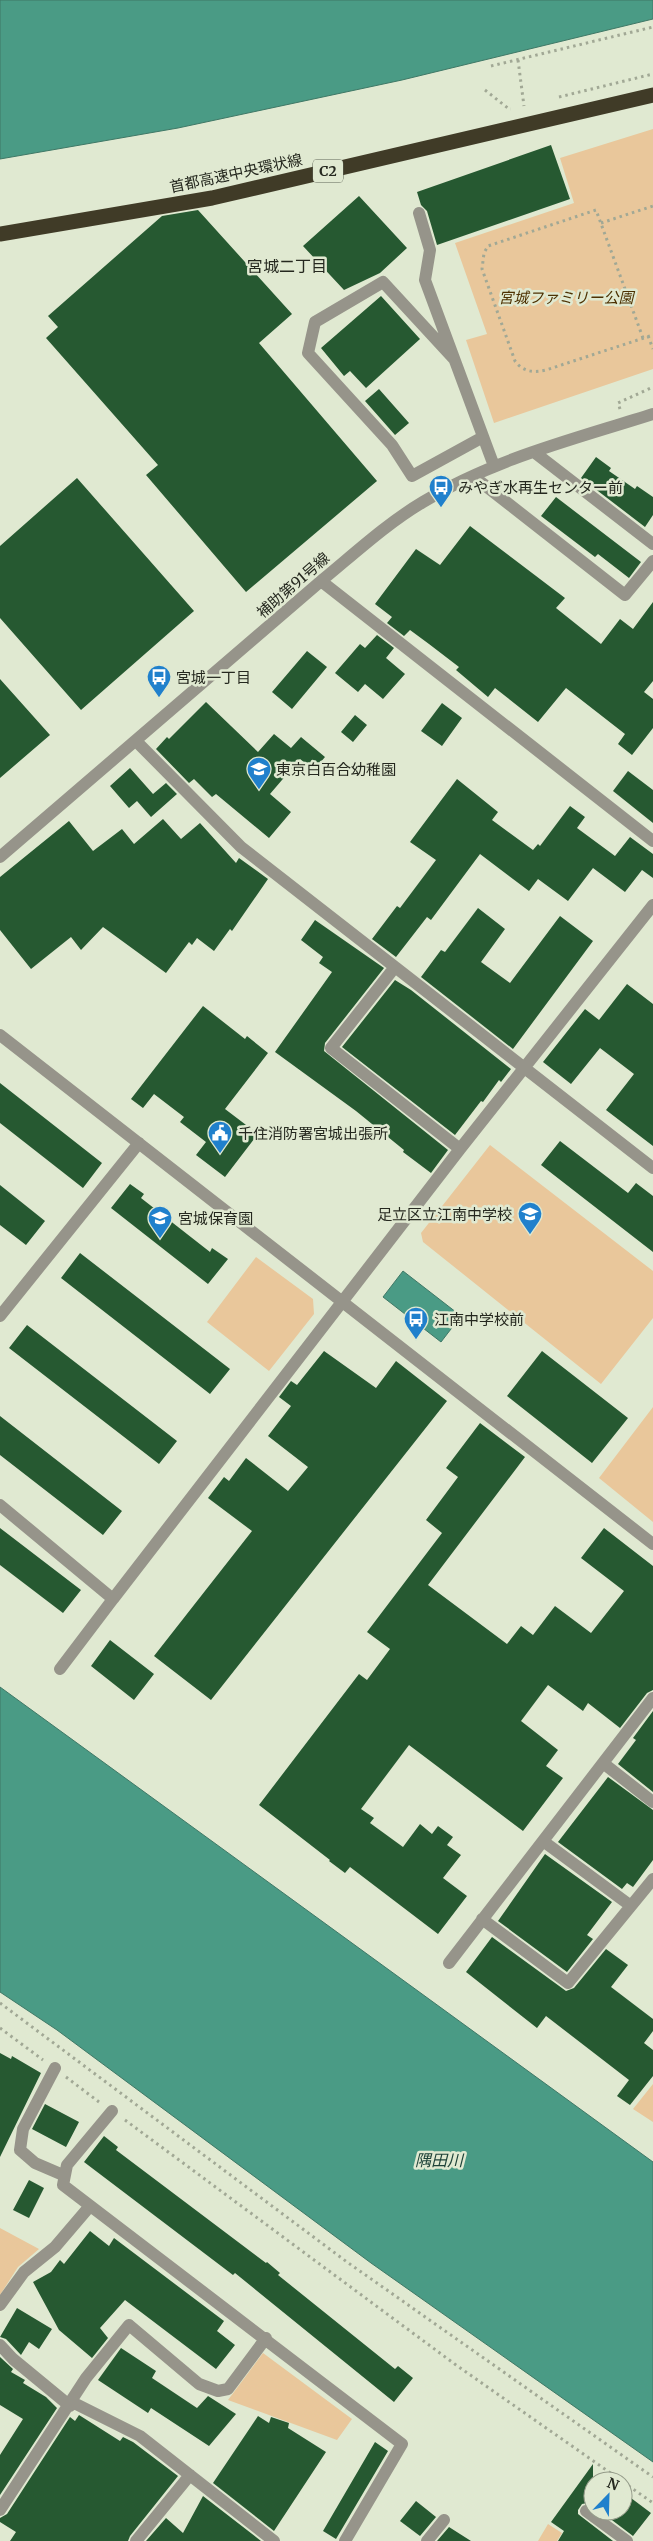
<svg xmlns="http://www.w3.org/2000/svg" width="653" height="2541" viewBox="0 0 653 2541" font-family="Merriweather,'Noto Sans JP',serif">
<rect width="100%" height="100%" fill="#e0e9d1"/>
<path fill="#e9c79b" d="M653,129v240l-159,54 -28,-83 21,-6 -32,-91 119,-40 -14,-45z
M490,1145l163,126v47l-52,66 -178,-142 -2,-9z
M256,1257l57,42 1,15 -45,57 -62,-49z
M653,1407v115l-54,-44z
M653,2084v38l-20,-13z
M0,2228l39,21 -21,18 -18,28z
M263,2353l89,66 -15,21 -109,-40z
M548,2524l14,9 -5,8h-19z"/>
<path fill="#4a9b85" stroke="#3f7866" d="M0,0h653v19l-251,61 -224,48 -178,31z
M403,1271l58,45 -20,26 -58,-45z
M0,1687l653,475v300l-282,-199 -314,-233 -57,-38z"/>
<path fill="#265931" d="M551,145l19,54 -133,46 -10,-34 -6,-6 -4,-13z
M359,196l48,52 -27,25 -36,17 -41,-44z
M198,210l94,104 -33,29 118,138 -131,111 -100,-117 12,-10 -112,-127 12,-11 -10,-11 114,-100z
M381,296l39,43 -54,49 -16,-17 -6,5 -23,-28z
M379,389l30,34 -14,12 -30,-34z
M596,457l15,11 -2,3 26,18 2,-3 16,11v18l-8,12 -64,-49z
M77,478l117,133 -113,99 -81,-92v-72z
M556,497l85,65 -12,16 -31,-24 -3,3 -54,-41z
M470,526l95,72 -9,10 45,36 19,-25 13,10 20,-27v79l-9,11 9,7v29l-21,27 -14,-11 7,-10 -59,-46 -28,34 -43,-34 -7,9 -32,-27 3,-3 -30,-23 -19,-14 -6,6 -17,-13 5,-6 -17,-13 41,-55 24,16z
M377,635l17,13 -8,10 19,16 -22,25 -18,-15 -7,8 -23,-19 25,-29 5,4z
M307,651l20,16 -35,42 -20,-17z
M0,679l50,56 -50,43z
M206,702l52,50 16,-18 17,14 10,-11 24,20 -11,13 -14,-11 -30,35 21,18 -22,26 -53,-44 -4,3 -18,-18 -5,4 -33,-34 11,-12 2,2z
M442,703l20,15 -20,28 -21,-15z
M355,715l12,10 -14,17 -12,-10z
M130,768l23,26 13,-11 11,11 -26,23 -14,-16 -8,7 -19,-22z
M628,771l25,19v33l-40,-32z
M457,779l41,33 -6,8 41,30 5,-6 2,2 30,-40 15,11 -8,11 38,28 15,-19 23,17v24l-11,-8 -17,22 -32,-24 -25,33 -30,-22 -9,12 -49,-37 -49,66 -4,-3 -31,40 -24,-18 25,-33 3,2 36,-48 -26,-18z
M163,819l18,20 19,-16 36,40 3,-5 29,21 -36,52 -2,-2 -16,22 -17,-13 -5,7 -3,-3 -23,31 -63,-46 -22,23 -10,-13 -40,32 -31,-39v-53l69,-56 24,30 29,-22 12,15z
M478,908l27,21 -24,33 29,21 50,-67 33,25 -80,108 -92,-72 20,-27 4,2z
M315,920l69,48 -59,75 -1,8 124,99 -17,23 -28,-21 1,-2 -48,-39 -81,-59 57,-80 -13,-9 4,-6 -22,-17z
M395,980l16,10 100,79 -10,13 -2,-2 -16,22 -2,-1 -26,34 -113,-88z
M627,984l26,20v142l-47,-36 28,-36 -34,-26 -29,36 -28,-22 42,-53 14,11z
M203,1006l42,33 2,-3 21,17 -43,56 33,25 -33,43 -29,-22 10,-13 -26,-20 4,-5 -30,-23 -11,14 -12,-9z
M0,1083l102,80 -19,25 -83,-65z
M560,1141l68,52 8,-10 17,13v56l-112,-87z
M130,1184l14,10 -3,4 69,54 2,-4 16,11 -20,25 -97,-76z
M0,1185l45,36 -19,24 -26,-20z
M80,1253l150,116 -20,25 -149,-116z
M27,1325l150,116 -18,23 -150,-116z
M324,1351l52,37 20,-27 51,40 -236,299 -57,-44 98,-125 -44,-33 16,-21 5,4 17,-23 42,33 20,-24 -40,-31 23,-30 -12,-9 12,-16 6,4z
M542,1351l86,67 -36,45 -85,-67z
M0,1416l122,95 -19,24 -103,-80z
M480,1423l45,34 -97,128 79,59 14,-18 12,9 22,-29 36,27 33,-42 -43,-33 23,-30 49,38v124l-6,3 -27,35 -32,-25 -5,8 -35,-26 -27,36 37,29 -12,16 17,12 -40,53 -114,-86 -48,64 13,9 -4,5 33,24 17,-23 12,10 6,-8 15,11 -6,8 14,10 -18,23 24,18 -29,38 -88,-67 -5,6 -16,-12 1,-1 -71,-55 100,-131 8,6 23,-31 -23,-17 75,-99 -16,-13 32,-43 -12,-9z
M0,1528l81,62 -18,23 -63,-48z
M110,1640l44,34 -20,26 -43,-34z
M653,1711v81l-35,-28 18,-24 -3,-2z
M608,1777l45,33v50l-20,27 -6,-4 -5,6 -64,-47z
M545,1854l67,48 -25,33 6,4 -26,33 -69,-51z
M492,1937l74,54 8,-3 32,-39 22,16 -17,22 42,32v12l-9,12 9,7v26l-23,29 -13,-9 12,-16 -83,-64 -9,12 -71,-56z
M0,2053l11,6 1,-3 29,17 -41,84z
M45,2104l34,18 -13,25 -34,-18z
M104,2136l14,11 -2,3 150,113 1,-1 13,11 -2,2 117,94 3,-3 15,12 -19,24 -159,-129 -2,2 -149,-113z
M29,2180l15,8 -15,30 -16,-8z
M90,2231l19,15 5,-8 110,83 -7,10 18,14 -19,24 -91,-69 -25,28 8,10 -16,20 -33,-28 -26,-48 18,-10 9,-12 4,4z
M17,2308l35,21 -13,20 -10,-7 -8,13 -15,-16 -6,-2z
M121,2348l35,23 -4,7 45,30 11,-12 28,18 -27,32 -58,-38 -3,5 -50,-33z
M0,2357l13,12 -2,3 14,8 -2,3 23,14 11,11 -57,87v-40l23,-36 -23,-14z
M79,2415l41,26 3,-4 10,5 45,34 -48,60 -2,5h-118l6,-9 -16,-10v-4l7,-4 63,-97 5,4z
M258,2416l11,7 2,-6 18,6 -1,5 38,24 -52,79 -61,-48z
M375,2442l13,9 -52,88 -13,-8z
M593,2464v42l-6,-3 -5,1 -4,6v4l35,27h-55l6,-10 -13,-9z
M623,2492l28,21 -18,23 -33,-25h23z
M203,2496l58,45h-115l20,-23 17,15z
M416,2501l20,16 -16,19 -20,-15z
M449,2527l22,14h-34z"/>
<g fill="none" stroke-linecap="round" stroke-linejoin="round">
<path stroke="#a1a895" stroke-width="3" stroke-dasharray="2.5 4" stroke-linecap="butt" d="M518,60l6,46
M491,66l162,-39
M485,90l24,19h2
M559,97l94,-23
M601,223l52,-17
M648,336l5,13
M643,338l-47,-128 -108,36 -4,7 -2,16 33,92c8,11 19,12 31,9l107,-35
M620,409l-2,-6 35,-16
M0,2003l347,259 306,215
M0,2028l43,32
M66,2077l33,25
M125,2120l331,245 166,116
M623,2482l30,21"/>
<path stroke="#96948a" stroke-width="12" d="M419,213l11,37 -5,30 69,186
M454,359l-71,-77 -68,40 -7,31 84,92 20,31 71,-39
M534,452l119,92
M473,476l152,119 28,-34
M321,581l332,260
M136,741l105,106 412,321
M0,857l321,-276c33,-27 65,-57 102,-79 70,-43 152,-63 230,-88
M395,967l-64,81 129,101
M0,1035l653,509
M0,1316l139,-173
M0,1505l113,94 347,-450 193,-244
M60,1669l53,-70
M603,1763l50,39
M543,1841l88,65
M482,1919l86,64 85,-104
M449,1963l204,-265
M55,2068l-32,61 -3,21 15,13 28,12
M112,2111l-45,54 -4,20 339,259 -57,97
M0,2305l24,-33 31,-25 35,-41
M0,2345l13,14 57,47
M72,2402l68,34 134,105
M0,2510l86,-132 43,-53 70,59 19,7 10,-2 38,-51
M586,2511l41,30
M136,2541l54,-66
M427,2541l17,-21"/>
<path stroke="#403b27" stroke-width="15" d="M0,234l212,-36 441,-103"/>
</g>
<defs>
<symbol id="bus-pin" viewBox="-11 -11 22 30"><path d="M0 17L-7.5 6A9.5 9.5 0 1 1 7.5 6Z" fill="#2080cc" stroke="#e0e9d1"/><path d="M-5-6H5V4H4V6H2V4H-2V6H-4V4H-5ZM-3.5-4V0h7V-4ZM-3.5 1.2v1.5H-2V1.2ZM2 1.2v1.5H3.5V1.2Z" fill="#fff"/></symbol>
<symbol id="school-pin" viewBox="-11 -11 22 30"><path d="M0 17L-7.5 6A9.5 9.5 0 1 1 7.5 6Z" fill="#2080cc" stroke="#e0e9d1"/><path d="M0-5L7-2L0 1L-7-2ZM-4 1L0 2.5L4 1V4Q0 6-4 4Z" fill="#fff"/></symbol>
<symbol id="civic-pin" viewBox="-11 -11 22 30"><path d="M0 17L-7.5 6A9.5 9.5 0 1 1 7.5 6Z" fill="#2080cc" stroke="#e0e9d1"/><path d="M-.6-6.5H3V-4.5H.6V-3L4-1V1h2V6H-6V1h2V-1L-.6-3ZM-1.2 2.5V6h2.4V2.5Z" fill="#fff"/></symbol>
</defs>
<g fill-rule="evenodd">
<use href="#bus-pin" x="427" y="473" width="28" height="38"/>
<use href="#bus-pin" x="145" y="663" width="28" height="38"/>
<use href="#school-pin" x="245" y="755" width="28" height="38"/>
<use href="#civic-pin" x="206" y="1119" width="28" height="38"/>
<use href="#school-pin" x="516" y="1200" width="28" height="38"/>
<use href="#school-pin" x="146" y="1204" width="28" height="38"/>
<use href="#bus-pin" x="402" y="1305" width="28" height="38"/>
</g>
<g text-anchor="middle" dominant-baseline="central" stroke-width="5" stroke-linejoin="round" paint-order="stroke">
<rect fill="#e0e9d1" stroke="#5d6254" stroke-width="1" x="313" y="159.5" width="30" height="23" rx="4"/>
<g font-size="14" font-weight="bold" fill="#25281f">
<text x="328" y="171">C2</text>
</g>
<g font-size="15" fill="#25281f" stroke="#e0e9d1">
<text transform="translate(236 173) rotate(-12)">首都高速中央環状線</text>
<text transform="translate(293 585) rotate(-41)">補助第91号線</text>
</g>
<g font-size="15" font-style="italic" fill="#4d3102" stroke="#e0e9d1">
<text x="566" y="297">宮城ファミリー公園</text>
</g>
<g font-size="15" fill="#25281f" stroke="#e0e9d1" text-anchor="start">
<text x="458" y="487">みやぎ水再生センター前</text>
<text x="176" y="677">宮城一丁目</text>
<text x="276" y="769">東京白百合幼稚園</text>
<text x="238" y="1133">千住消防署宮城出張所</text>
<text x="512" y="1214" text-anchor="end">足立区立江南中学校</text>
<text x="178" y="1218">宮城保育園</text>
<text x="434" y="1319">江南中学校前</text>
</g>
<g font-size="16" fill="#25281f" stroke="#e0e9d1">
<text x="287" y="266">宮城二丁目</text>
</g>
<g font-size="16" font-style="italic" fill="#1d4238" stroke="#e0e9d1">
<text x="439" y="2160">隅田川</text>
</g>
</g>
<g transform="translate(608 2496) rotate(23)"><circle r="24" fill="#e0e9d1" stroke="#959c8a"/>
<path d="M0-4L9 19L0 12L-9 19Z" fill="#2080cc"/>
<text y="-8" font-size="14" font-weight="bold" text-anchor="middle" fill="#25281f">N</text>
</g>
</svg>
